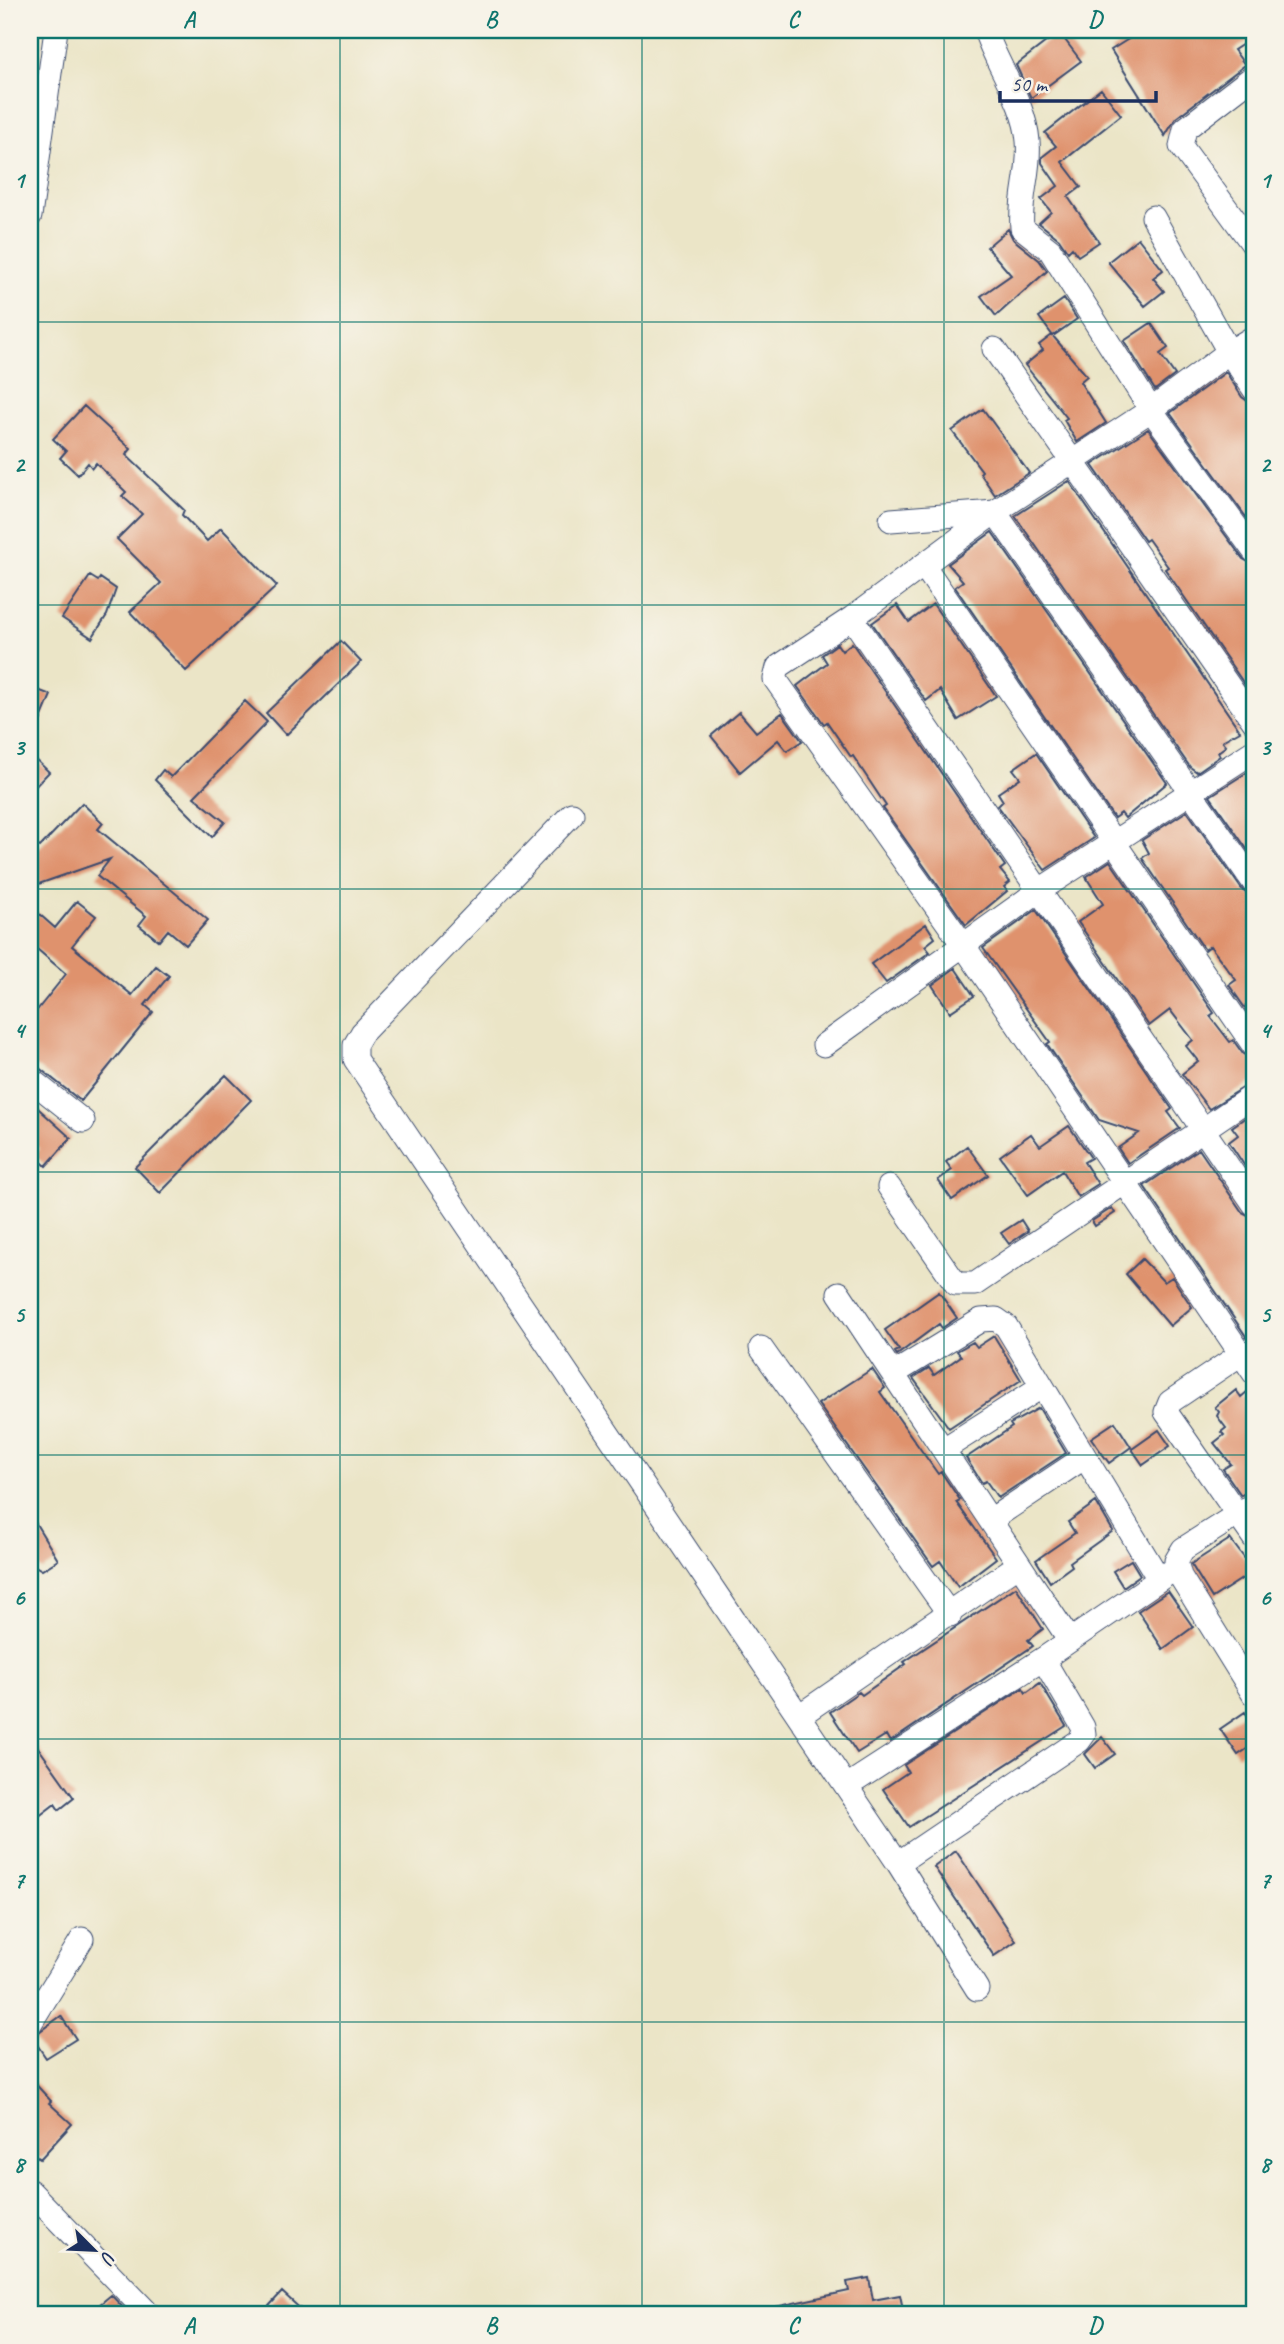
<svg xmlns="http://www.w3.org/2000/svg" width="1284" height="2344" viewBox="0 0 1284 2344" font-family="Caveat,sans-serif">
<rect width="100%" height="100%" fill="#f7f3e8"/>
<filter id="ink" filterUnits="userSpaceOnUse"><feTurbulence type="fractalNoise" baseFrequency=".0143" numOctaves="2"/><feDisplacementMap in="SourceGraphic" scale="14" xChannelSelector="R" yChannelSelector="G"/><feConvolveMatrix kernelMatrix="1 2 1 2 8 2 1 2 1" color-interpolation-filters="sRGB"/></filter>
<filter id="wash" filterUnits="userSpaceOnUse"><feTurbulence type="fractalNoise" baseFrequency=".00686" numOctaves="4" result="noise"/><feDisplacementMap in="SourceGraphic" scale="28" xChannelSelector="R" yChannelSelector="G"/><feGaussianBlur stdDeviation="1.57" result="paint"/><feColorMatrix in="noise" values="0 0 0 0 0 0 0 0 0 0 0 0 0 0 0 0 0 1.4 0 .05"/><feComposite in="paint" operator="in"/></filter>
<g filter="url(#wash)">
<rect width="100%" height="100%" fill="#ebe5c7"/>
<g id="blocks">
<path fill="#df926d" d="M1143,30h111v7l-20,13 11,15 -69,53 -11,18 -54,-86z
M1059,32l22,29 -50,37 -15,-33z
M1101,89l20,26 -59,47 19,25 -13,10 31,45 -21,14 -6,-8 -4,4 -9,-13 -20,-16 12,-11 -10,-13 17,-13 -16,-23v-6l14,-11 -11,-13z
M1008,229l5,10 26,21 8,11 -51,45 -15,-20 30,-21 -24,-28z
M1138,238l25,32 -10,8 11,13 -19,15 -37,-44z
M1064,299l13,20 -24,17 -14,-19z
M1151,323l17,25 -8,6 15,21 -20,15 -31,-49z
M1052,335l35,41 -7,6 26,41 -29,19 -13,-22 3,-2 -42,-53 18,-15 -4,-5z
M1226,372l16,25 12,9v122l-84,-115z
M84,406l47,43 -5,6 58,55 -2,5 25,26 14,-13 56,58 -91,85 -56,-59 31,-29 -44,-44 25,-25 -20,-18 4,-4 -30,-29 -4,5 -4,-5 -10,12 -18,-17 6,-7 -13,-12z
M983,409l46,64 -34,22 -15,-22 2,-2 -30,-40z
M1148,429l95,130 11,6v133l-89,-129 3,-2 -20,-28 -3,2 -53,-76z
M1069,481l171,250 -18,10 4,5 -8,6 2,4 -23,16 -7,-5 -175,-251z
M992,532l175,251 -42,35 -4,-5 -7,5 -159,-231 8,-6 -15,-17z
M90,576l8,5 2,-3 16,11 -9,26 -15,23 -30,-20z
M933,604l63,92 -38,24 -18,-30 -14,11 -54,-78 25,-18 12,17z
M341,641l20,21 -75,73 -20,-22z
M852,643l153,223 -5,4 10,12 -6,5 3,4 -41,34 -83,-117 3,-2 -33,-50 -2,1 -24,-35 -3,2 -27,-38 30,-23 -5,-8 15,-11 5,7z
M30,687l21,8 -21,50z
M245,701l22,21 -73,75 31,25 -13,15 -57,-57 8,-10 8,7z
M739,712l17,20 26,-19 20,28 -15,10 -9,-11 -38,32 -29,-36z
M1036,753l58,85 -49,32 -47,-64 5,-5 -5,-8 22,-15 -7,-9z
M30,754l19,18 -19,20z
M1254,768v91l-44,-63z
M82,803l21,20 -5,6 110,91 -22,25 -18,-15 -9,11 -20,-16 7,-9 -49,-40 13,-17 -80,28v-46l10,6z
M1187,811l56,80 11,6v124l-25,-36 7,-5 -26,-34 -5,4 -63,-92 7,-5 -7,-13z
M1110,861l104,152 -4,3 20,26 3,-2 10,14 11,6v21l-45,28 -27,-35 16,-13 -12,-15 7,-6 -23,-30 -21,16 -71,-104 25,-18 -17,-27z
M77,901l19,15 -24,30 60,49 24,-29 13,10 -24,29 8,7 -72,89 -42,-33 -9,-3v-46l36,-45 -36,-31v-37l25,22z
M1036,910l136,199 -4,3 12,16 -52,35 -10,-15 21,-15 -40,-13 -52,-76 3,-2 -67,-94z
M926,924l9,14 -10,8 5,6 -44,31 -15,-19z
M955,968l19,28 -24,16 -18,-27z
M226,1075l25,25 -91,93 -25,-26z
M30,1101l41,37 -25,28 -12,-11 5,-6 -9,-9z
M1249,1115l5,5v60l-25,-38 9,-7 -6,-8z
M1069,1126l22,32 -7,4 14,22 -20,13 -16,-26 -34,24 -28,-39 31,-22 9,12z
M967,1146l21,29 -36,25 -14,-20 14,-10 -6,-8z
M1199,1149l43,63 12,6v117l-6,4 -104,-153z
M1112,1208l3,5 -20,13 -3,-5z
M1021,1220l7,11 -19,13 -8,-11z
M1142,1259l22,23 8,-5 20,30 -22,19 -44,-52z
M939,1292l18,26 -15,10 -3,-4 -42,31 -2,-3 4,-2 -14,-20z
M994,1336l27,44 -72,48 -36,-50 16,-10 5,7 27,-19 -4,-5 16,-9 4,5z
M872,1369l13,19 -5,4 58,82 3,-2 19,28 -4,2 40,56 -38,29 -18,-26 -7,5 -115,-162z
M1236,1390l5,7 6,-5 7,9v89l-13,5 -18,-26 8,-5 -17,-21 10,-8 -3,-3 5,-4 -9,-12 2,-4 -4,-5z
M1039,1408l27,45 -68,45 -12,-17 -4,2 -16,-25 46,-31 -2,-3z
M1115,1422l16,25 -22,16 -18,-25z
M1159,1430l11,16 -27,19 -11,-16z
M1096,1502l17,29 -43,31 2,4 -22,16 -14,-22 39,-27 -7,-11z
M30,1514l28,46 -16,10 -12,-7z
M1230,1539l24,32 -42,27 -21,-34z
M1131,1560l9,15 -17,12 -10,-16z
M1016,1587l27,42 -15,11 5,6 -143,96 -4,-7 -29,18 -27,-41 29,-20 3,3 44,-31 -2,-2z
M1168,1591l25,36 -30,22 -25,-38z
M1040,1683l26,43 -157,101 -26,-38 25,-17 -4,-7 119,-77 3,5z
M1245,1712l9,13v19l-16,11 -18,-26z
M30,1736l44,62 -15,12 -4,-6 -25,19z
M1102,1737l13,17 -20,14 -10,-14z
M956,1851l60,90 -22,15 -60,-89z
M61,2016l15,23 -30,19 -14,-21z
M30,2078l21,23 -2,2 23,21 -32,35 -10,-9z
M869,2278l4,22 27,-5 4,19h-128l-1,-7 74,-16 -2,-9z
M282,2292l24,22h-28l-9,-8z
M111,2295l18,19h-41z"/>
</g>
</g>
<g filter="url(#ink)">
<use href="#blocks" fill-opacity="0" stroke="#3a4a6e" stroke-width="2"/>
<g fill="none" stroke-linecap="round" stroke-linejoin="round">
<defs>
<path id="minor" d="M985,30c12,36 40,73 43,111 3,30 -9,55 -6,87l28,22 101,160 103,141
M1254,76l-69,53 -4,17 73,100
M30,216l26,-186
M1153,217l76,135 25,37
M1254,337l-25,15 -78,58 -156,102 -143,106 -74,49 -3,12 189,267 290,427
M994,349l260,373
M891,520l104,-8 259,371
M924,566l330,480
M852,618l402,586
M572,814l-210,219 -7,12v14l543,804 79,126
M824,1045l216,-155 214,-139
M30,1079l53,42
M889,1187l67,97h19l279,-189
M839,1293l230,346
M761,1348l189,267
M1241,1354l-71,48 -4,10 88,126
M893,1374l88,-54 15,-1 10,7 79,131
M944,1449l97,-62
M1254,1504l-71,45 -7,12 4,15 74,119
M992,1519l93,-62 74,122
M799,1716l219,-151
M847,1786l196,-127
M898,1863l181,-122 5,-7 -1,-7 -40,-68 133,-91
M30,2024l52,-85
M30,2191l116,120 -3,3"/>
</defs>
<use href="#minor" stroke="#3a4a6e" stroke-width="25"/>
<use href="#minor" stroke="#fff" stroke-width="23"/>
</g>
</g>
<path fill="none" stroke="#0f766e" stroke-width="2" stroke-opacity="0.55" d="M340,30v2284M642,30v2284M944,30v2284M30,322h1224M30,605h1224M30,889h1224M30,1172h1224M30,1455h1224M30,1739h1224M30,2022h1224"/>
<rect width="1284" height="2344" fill="none" stroke="#f7f3e8" stroke-width="77"/>
<g transform="translate(94 2250) rotate(114)" stroke="#f7f3e8" stroke-width="5" paint-order="stroke">
<path d="M0-5L12 26L0 18L-12 26Z" fill="#1b2f5e"/>
<text y="-10" font-size="19" font-weight="bold" text-anchor="middle" fill="#1b2f5e">U</text>
</g>
<path d="M1000 91v10h156v-10" fill="none" stroke="#1b2f5e" stroke-width="3.5"/>
<text x="1011" y="91" font-size="21" fill="#1b2f5e" stroke="#f7f3e8" stroke-width="5" paint-order="stroke">50 m</text>
<rect x="38" y="38" width="1208" height="2268" fill="none" stroke="#0f766e" stroke-width="2.5"/>
<g font-size="23" text-anchor="middle" font-weight="bold" fill="#0f766e">
<text x="189" y="27">A</text>
<text x="491" y="27">B</text>
<text x="793" y="27">C</text>
<text x="1095" y="27">D</text>
<text x="19" y="188">1</text>
<text x="1265" y="188">1</text>
<text x="19" y="472">2</text>
<text x="1265" y="472">2</text>
<text x="19" y="755">3</text>
<text x="1265" y="755">3</text>
<text x="19" y="1038">4</text>
<text x="1265" y="1038">4</text>
<text x="19" y="1322">5</text>
<text x="1265" y="1322">5</text>
<text x="19" y="1605">6</text>
<text x="1265" y="1605">6</text>
<text x="19" y="1888">7</text>
<text x="1265" y="1888">7</text>
<text x="19" y="2172">8</text>
<text x="1265" y="2172">8</text>
<text x="189" y="2333">A</text>
<text x="491" y="2333">B</text>
<text x="793" y="2333">C</text>
<text x="1095" y="2333">D</text>
</g>
</svg>
